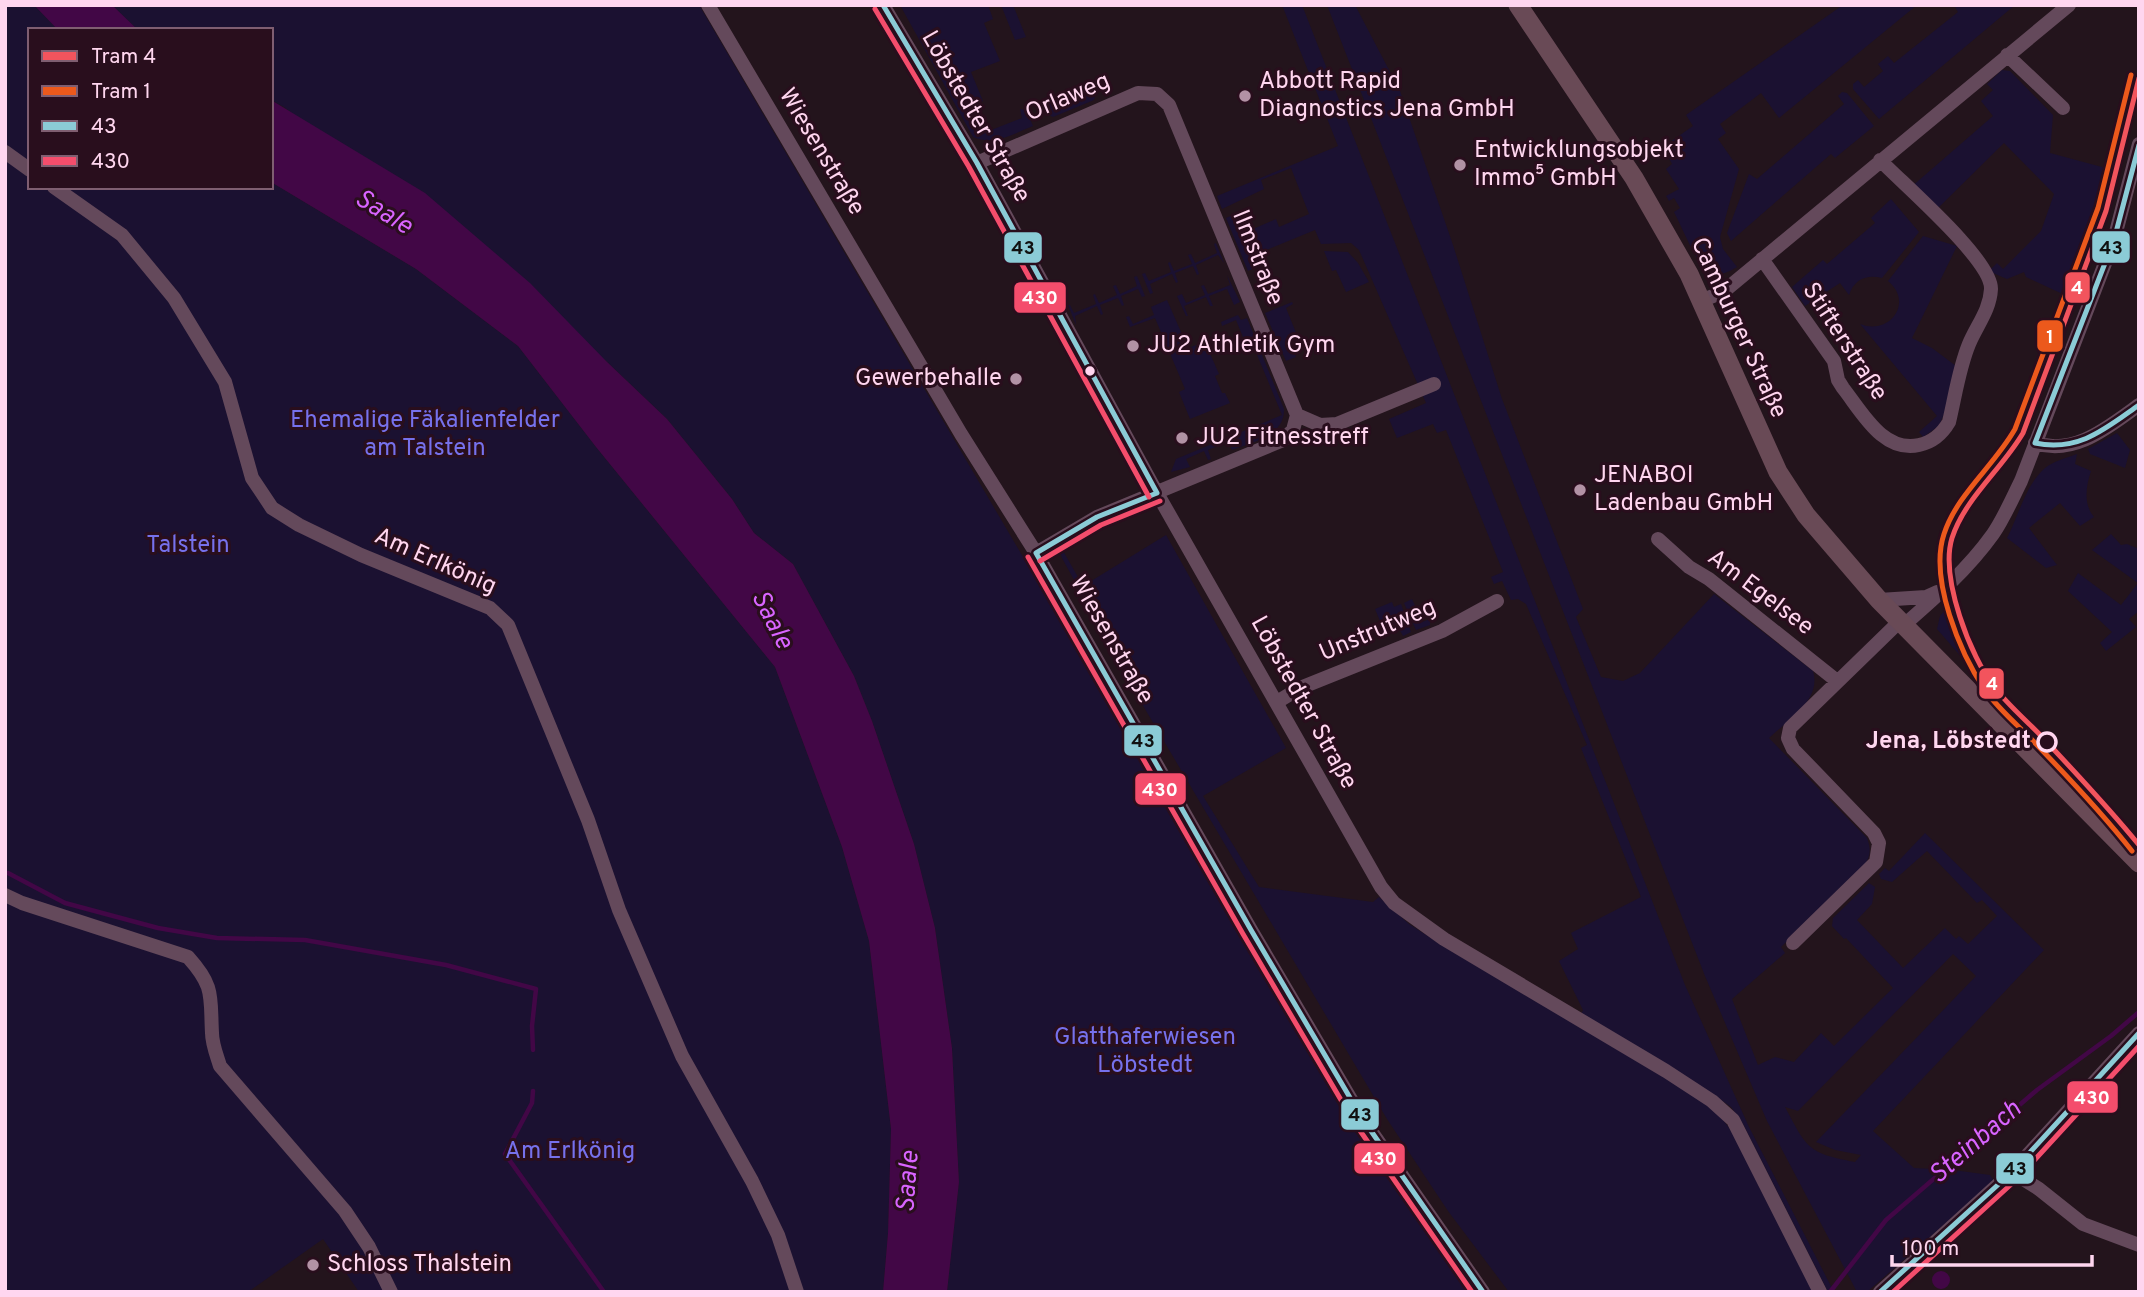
<svg xmlns="http://www.w3.org/2000/svg" width="2144" height="1297" viewBox="0 0 2144 1297" font-family="Overpass,sans-serif">
<rect width="100%" height="100%" fill="#23141c"/>
<path fill="#1b1131" fill-rule="evenodd" d="M5,5h29l24,25h-28v157h241v-5l145,87 102,77 78,101 179,220 67,180 27,94 22,188 -3,104 -5,59h-524l-36,-53 -75,53h-243z
M112,5h587l621,1058 60,99 92,130h-525l12,-110 -7,-134 -17,-120 -21,-84 -42,-123 -18,-45 -61,-112 -39,-31 -22,-34 -65,-80 -61,-58 -322,-254 -13,-7v-70h-133z
M900,5h88l5,14 -9,4 16,38 -29,11 12,29 -15,7 7,18h3l3,8 41,-16 -2,-9 6,1 7,16c-20,8 -39,20 -60,11z
M1001,5h12l13,32 -11,3z
M1282,5h20l383,980 64,142 85,165h-6l-85,-168 -12,-17 -21,-15 10,24 13,17 80,159h-304l-61,-81 -61,-92 -242,-410 -83,-151 -2,-6 2,-3 21,37 83,-51 120,213 -83,48 56,91 114,15 6,-5 30,27 47,30 122,67 5,-11 -24,-49 19,-12 -7,-16 70,-36 -60,-149 6,-3 -61,-141 -8,-5 -7,1 -9,-19 -8,3 -3,-7 12,-5 -57,-142 -9,3 -4,-9 -36,14 -8,-19 37,-16 -67,-153 -8,-7 -30,1 -6,-14 -63,26 4,11 -8,4 -22,-53 9,-4 9,19 32,-14 3,8 30,-13 -18,-46 -30,12 3,9 -42,20 -5,-13 121,-50z
M1327,5h28l45,86 53,154 49,154 81,210 -7,8 25,60 22,4 17,-8 74,-79 99,77c9,29 -25,49 -44,67l98,100c4,11 4,18 -3,28l-83,81 4,6 -53,46 26,66 17,-8 19,5 27,-29 13,13 59,-58 -47,-50 -2,1 -12,-13 1,-8 36,-35 6,4 -3,17 -15,16 46,48 42,-40 11,11 3,-3 9,8 29,-28 -15,-16 -5,3 -50,-52 -35,31 -11,-3 -2,-5 6,-6 4,3 36,-38 119,117 -171,181 41,37 39,2 37,5 4,6 -127,111h-10l-90,-171 -62,-145zM1953,954l23,22 -160,166 19,8 26,5 -6,7c-48,-9 -48,-14 -70,-55l13,4z
M1843,5h74l-138,113 -18,-25 -41,31 6,9 -8,6 21,30 -19,68 3,12 14,18c-8,5 -18,10 -27,5 -14,-8 -28,-45 -36,-60l6,-4 -6,-10 -5,3 -3,-5 13,-7 -13,-20 6,-5 -9,-17 30,-21 -7,-11z
M1954,5h61l-136,114 -26,-30v-5l5,-4 6,7 19,-16 -5,-7 10,-8 6,7 64,-51z
M2002,70l8,1 43,44 -3,38 63,17 -12,44 -32,83 -43,-20 -2,-5 -17,7 -14,-6 -2,-4 6,-6 6,6 38,-38 13,-37 -50,-51 -70,69 -24,-24 83,-72 -12,-15 12,-11 -6,-6z
M1092,88l3,9 -1,3 -41,17 -4,-2 -4,-12 2,-5 2,-1 3,6 7,-3 1,2z
M1842,92l5,1 27,33 -39,32 -4,-4 -100,87 -4,-8 22,-59 8,5 87,-75 -6,-8z
M1891,199l28,33 -37,46c-16,-4 -28,2 -33,17l-9,-12 -35,23 -13,-19 31,-27 4,4 48,-41 -4,-5z
M1923,236l34,10 -45,92 20,10 24,18 -10,43 -7,17 -16,11 -4,-5 18,-16 -77,-92c30,12 54,-22 28,-43z
M1216,243l8,20 -6,-8 -22,10 3,9 -2,1 -4,-9 -18,7 3,9 -2,1 -4,-9 -22,10 3,9 -3,1 -8,-20 3,-1 4,8 22,-9 -3,-9 2,-1 4,9 18,-7 -4,-9 3,-1 4,9 22,-10 -3,-9z
M1324,251l24,1 10,11 11,19 -23,10 -10,-22 -4,1z
M1227,275l13,27 -6,3 -7,-16 -18,7 4,10h-3l-4,-9 -22,9 4,10h-2l-9,-20 5,-2 4,9 19,-8 -4,-9 3,-1 4,9 22,-9z
M1137,276l8,20 -3,1 -4,-8 -17,7 3,9 -2,1 -4,-8 -18,7 3,9 -2,1 -4,-9 -22,10 1,9 -8,-20h2l4,8 22,-9 -3,-9 2,-1 4,9 18,-8 -4,-9 3,-1 4,9 17,-8 -3,-9z
M1167,300l21,48 17,-6 14,32 -4,2 7,17h3l5,10 -40,16 -11,-27 6,-3 -30,-71 -25,9 -4,-10 3,-1 4,8 21,-9 -3,-8z
M1292,302l1,2 -7,4 15,37 -8,4 3,8 -10,4 -21,-48z
M1238,315l3,5 6,-2 37,91c1,27 -32,33 -52,41l-4,-8 -20,8 3,9 -3,1 -4,-9 -18,8 4,8 -19,5 5,-13 106,-44 -29,-70 -6,2 -11,-27 -14,6 -1,-4z
M2117,433l13,17 -5,18 -35,-14 -2,-5z
M2077,454l-2,10 16,7c-5,15 -8,33 3,46l-14,9 -20,-23 -31,25 28,37 -11,3 -39,-30c11,-21 19,-54 38,-70 9,-7 21,-10 32,-14z
M2111,534l10,11 6,-1 12,5v62l-10,8 7,8 -30,24 -6,-8 12,-11 -44,-41 10,-18 43,32 17,-22 -46,-33z
M1412,599l10,23 8,-3v6l-14,5 -12,-27z
M1953,600l19,58 9,15 -4,2 -40,-46 3,-13z
M1392,602l2,5 7,-3 10,28 -8,4 -5,-9 -13,6 -10,-24z"/>
<path fill="#420746" d="M34,5h78l26,25h-80z
M271,100l154,93 105,90 76,78 61,58 65,80 22,34 39,31 61,112 18,45 42,123 21,84 17,120 7,134 -12,110h-64l5,-59 3,-104 -22,-188 -27,-94 -67,-180 -179,-220 -78,-101 -102,-77 -145,-87z
M1932 1280a9 9 0 1 1 18 0a9 9 0 1 1-18 0Z"/>
<g fill="none" stroke-linecap="round" stroke-linejoin="round">
<path stroke="#420746" stroke-width="4.5" d="M8,873l57,30 93,25 59,10 88,2 141,25 90,24 -4,37 1,24
M533,1091l-1,12 -27,51 99,138
M1830,1292l56,-72 151,-130 74,-54 28,-24"/>
<path stroke="#64495b" stroke-width="14" d="M708,5l253,429 75,119 215,377 111,188 121,174
M883,5l94,158 180,330 224,394 13,16 50,36 222,132 46,30 21,19 87,172
M2007,55l56,53
M5,152l25,18
M977,163l161,-70 19,1 12,11 128,310 -4,15 -10,10 -186,77 -61,36
M54,187l68,48 52,63 51,84 27,96 20,30 27,17 62,30 129,53 18,17 80,195 31,90 63,146 70,125 26,54 19,57
M1762,259l72,102 4,19 5,8c19,24 40,65 76,57 14,-3 23,-11 30,-23 6,-25 10,-54 20,-78 8,-19 21,-34 22,-55 1,-29 -88,-105 -111,-129
M1703,300l20,-8 346,-287
M1297,415l23,10 17,-1 97,-40
M2035,443c40,13 73,-16 104,-38
M1658,539l31,28 20,12 128,102
M1879,600l47,-3 11,-5
M1904,625c32,-28 64,-56 89,-91 11,-16 19,-35 28,-53l93,-241 25,-96
M1277,702l23,-14 142,-57 55,-30
M5,895l17,8 166,54c27,30 22,39 24,76 0,11 5,23 8,33l125,145 24,36 22,45
M1793,943l83,-81 3,-19 -5,-10 -81,-84 -5,-11 2,-10 110,-107
M2012,1172l27,17 44,35 56,21
M1880,1292l132,-120 127,-139"/>
<path stroke="#694a56" stroke-width="19" d="M1518,5l116,173 55,96 89,198 28,43 73,85 260,263"/>
<defs>
<path id="bus-1" d="M883,5l94,158 180,330
M2035,443l79,-203 25,-95
M2035,443c44,9 70,-14 104,-38
M1036,553l215,377 111,188 121,174
M1036,553l61,-36 60,-24
M1880,1292l132,-120 127,-139"/>
<path id="bus-2" d="M875,9l94,158 180,330
M1028,557l215,377 111,188 118,170
M1040,561l61,-36 59,-24
M1893,1292l125,-114 121,-132"/>
</defs>
<use href="#bus-1" stroke="#290e1d" stroke-width="10"/>
<use href="#bus-2" stroke="#290e1d" stroke-width="10"/>
<use href="#bus-1" stroke="#8bcbd6" stroke-width="5"/>
<use href="#bus-2" stroke="#f44d6c" stroke-width="5"/>
<defs>
<path id="tram-1" d="M2139,78l-33,133 -83,222c-21,36 -58,65 -71,105 -12,39 18,119 43,150 14,18 32,33 48,50 33,35 65,69 96,107"/>
<path id="tram-2" d="M2131,75l-33,133 -83,221c-21,37 -58,65 -71,105 -15,45 16,119 41,156 14,20 35,37 51,54 34,35 66,69 96,107"/>
</defs>
<use href="#tram-1" stroke="#290e1d" stroke-width="10"/>
<use href="#tram-2" stroke="#290e1d" stroke-width="10"/>
<use href="#tram-1" stroke="#f2545d" stroke-width="5"/>
<use href="#tram-2" stroke="#ec591c" stroke-width="5"/>
</g>
<g fill="#b292a5" stroke="#290e1d" stroke-width="2.5">
<circle cx="1245" cy="96" r="7"/>
<circle cx="1460" cy="165" r="7"/>
<circle cx="1133" cy="346" r="7"/>
<circle cx="1016" cy="379" r="7"/>
<circle cx="1182" cy="438" r="7"/>
<circle cx="1580" cy="490" r="7"/>
<circle cx="313" cy="1265" r="7"/>
</g>
<circle fill="#ffd6ef" stroke="#290e1d" stroke-width="2.5" cx="1090" cy="371" r="6"/>
<circle fill="#290e1d" stroke="#ffd6ef" stroke-width="3.5" cx="2047" cy="742" r="9"/>
<g text-anchor="middle" dominant-baseline="central" stroke-width="6" stroke-linejoin="round" paint-order="stroke">
<g font-size="24" fill="#ffd6ef" stroke="#290e1d" text-anchor="start">
<text x="1259" y="82">Abbott Rapid<tspan x="1259" dy="28">Diagnostics Jena GmbH</tspan></text>
<text x="1474" y="151">Entwicklungsobjekt<tspan x="1474" dy="28">Immo⁵ GmbH</tspan></text>
<text x="1147" y="346">JU2 Athletik Gym</text>
<text x="1002" y="379" text-anchor="end">Gewerbehalle</text>
<text x="1196" y="438">JU2 Fitnesstreff</text>
<text x="1594" y="476">JENABOI<tspan x="1594" dy="28">Ladenbau GmbH</tspan></text>
<text x="327" y="1265">Schloss Thalstein</text>
</g>
<g font-size="24" fill="#ffd6ef" stroke="#290e1d">
<text transform="translate(1068 98) rotate(-23)">Orlaweg</text>
<text transform="translate(975 117) rotate(60)">Löbstedter Straße</text>
<text transform="translate(821 152) rotate(59)">Wiesenstraße</text>
<text transform="translate(1257 258) rotate(68)">Ilmstraße</text>
<text transform="translate(1738 328) rotate(65)">Camburger Straße</text>
<text transform="translate(1844 342) rotate(57)">Stifterstraße</text>
<text transform="translate(435 562) rotate(24)">Am Erlkönig</text>
<text transform="translate(1760 593) rotate(37)">Am Egelsee</text>
<text transform="translate(1378 631) rotate(-23)">Unstrutweg</text>
<text transform="translate(1111 640) rotate(60)">Wiesenstraße</text>
<text transform="translate(1303 703) rotate(61)">Löbstedter Straße</text>
</g>
<g font-size="24" fill="#7671ec" stroke="#290e1d">
<text x="425" y="421">Ehemalige Fäkalienfelder<tspan x="425" dy="28">am Talstein</tspan></text>
<text x="188" y="546">Talstein</text>
<text x="1145" y="1038">Glatthaferwiesen<tspan x="1145" dy="28">Löbstedt</tspan></text>
<text x="570" y="1152">Am Erlkönig</text>
</g>
<g font-size="24" font-weight="bold" fill="#ffd6ef" stroke="#290e1d" text-anchor="end">
<text x="2031" y="742">Jena, Löbstedt</text>
</g>
<g font-size="26" font-style="italic" fill="#d964ff" stroke="#290e1d">
<text transform="translate(383 213) rotate(32)">Saale</text>
<text transform="translate(771 620) rotate(63)">Saale</text>
<text transform="translate(1976 1143) rotate(-41)">Steinbach</text>
<text transform="translate(909 1182) rotate(-86)">Saale</text>
</g>
</g>
<g stroke="#290e1d" stroke-width="2.5">
<rect x="2091" y="230" width="40" height="34" rx="7" fill="#8bcbd6"/>
<rect x="1003" y="231" width="40" height="33" rx="7" fill="#8bcbd6"/>
<rect x="2064" y="271" width="27" height="33" rx="7" fill="#f2545d"/>
<rect x="1013" y="281" width="54" height="33" rx="7" fill="#f44d6c"/>
<rect x="2036" y="319" width="28" height="34" rx="7" fill="#ec591c"/>
<rect x="1978" y="667" width="27" height="33" rx="7" fill="#f2545d"/>
<rect x="1123" y="724" width="40" height="33" rx="7" fill="#8bcbd6"/>
<rect x="1134" y="772" width="53" height="34" rx="7" fill="#f44d6c"/>
<rect x="2066" y="1080" width="53" height="34" rx="7" fill="#f44d6c"/>
<rect x="1340" y="1098" width="40" height="33" rx="7" fill="#8bcbd6"/>
<rect x="1353" y="1142" width="53" height="33" rx="7" fill="#f44d6c"/>
<rect x="1995" y="1152" width="40" height="33" rx="7" fill="#8bcbd6"/>
</g>
<g font-size="19" text-anchor="middle" font-weight="bold" fill="#fff">
<text x="2077" y="294">4</text>
<text x="1040" y="304">430</text>
<text x="2050" y="343">1</text>
<text x="1992" y="690">4</text>
<text x="1160" y="796">430</text>
<text x="2092" y="1104">430</text>
<text x="1379" y="1165">430</text>
</g>
<g font-size="19" text-anchor="middle" font-weight="bold" fill="#111">
<text x="2111" y="254">43</text>
<text x="1023" y="254">43</text>
<text x="1143" y="747">43</text>
<text x="1360" y="1121">43</text>
<text x="2015" y="1175">43</text>
</g>
<rect width="2144" height="1297" fill="none" stroke="#ffd6ef" stroke-width="14"/>
<rect x="28" y="28" width="245" height="161" fill="#290e1d" stroke="#7f5e71" stroke-width="2"/>
<rect x="42" y="51" width="35" height="10" fill="#f2545d" stroke="#7f5e71" stroke-width="2"/>
<text x="91" y="63" font-size="21" fill="#ffd6ef">Tram 4</text>
<rect x="42" y="86" width="35" height="10" fill="#ec591c" stroke="#7f5e71" stroke-width="2"/>
<text x="91" y="98" font-size="21" fill="#ffd6ef">Tram 1</text>
<rect x="42" y="121" width="35" height="10" fill="#8bcbd6" stroke="#7f5e71" stroke-width="2"/>
<text x="91" y="133" font-size="21" fill="#ffd6ef">43</text>
<rect x="42" y="156" width="35" height="10" fill="#f44d6c" stroke="#7f5e71" stroke-width="2"/>
<text x="91" y="168" font-size="21" fill="#ffd6ef">430</text>
<path d="M1892 1255v10h200v-10" fill="none" stroke="#ffd6ef" stroke-width="3.5"/>
<text x="1902" y="1255" font-size="21" fill="#ffd6ef" stroke="#290e1d" stroke-width="5" paint-order="stroke">100 m</text>
</svg>
